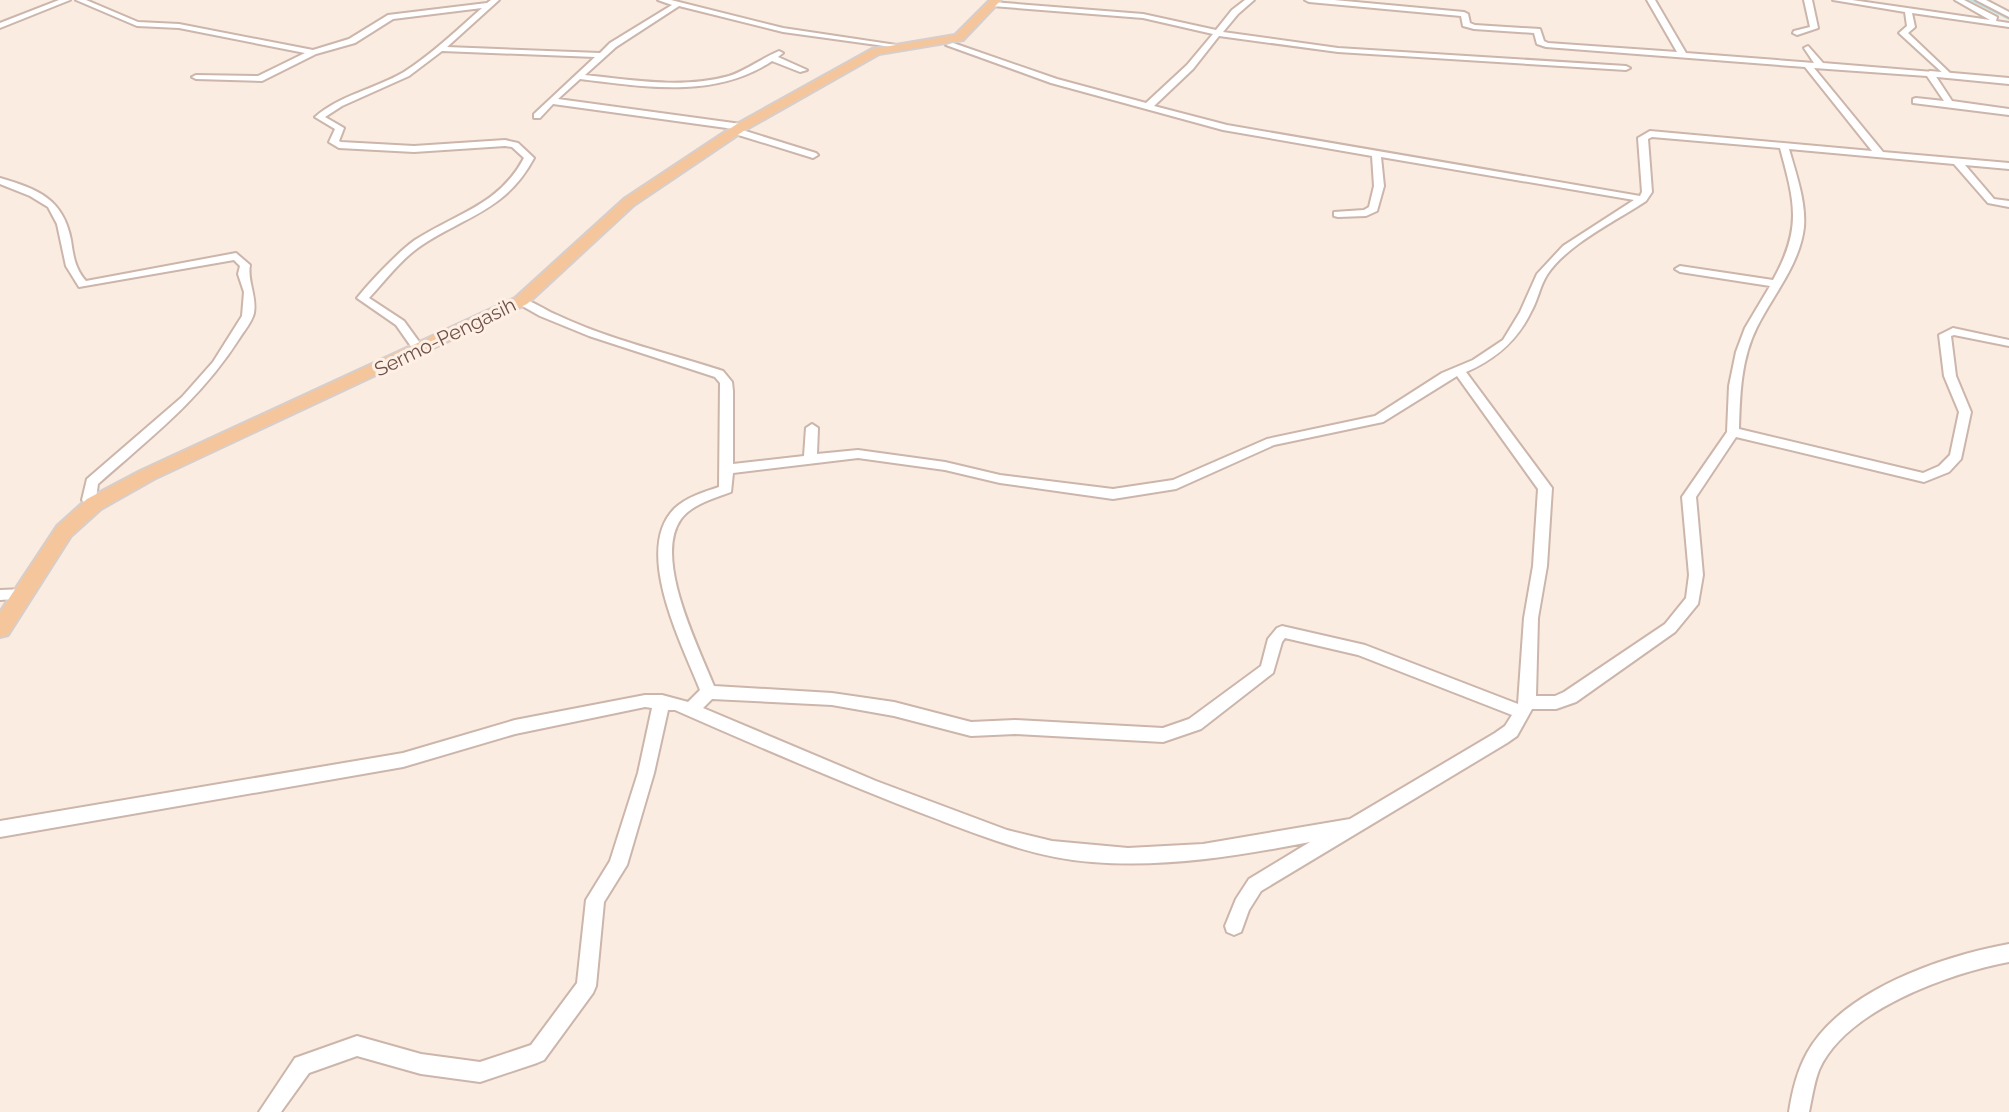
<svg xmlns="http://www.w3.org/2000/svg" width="2009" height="1112" viewBox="0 0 2009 1112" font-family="Raleway,sans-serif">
<rect width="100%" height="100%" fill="#faece0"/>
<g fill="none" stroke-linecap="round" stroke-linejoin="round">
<path fill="#b7e1e1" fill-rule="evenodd" d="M1969,0h10l30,15v5z"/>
<defs>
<path id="minor" d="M59,0h11l-70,28v-5z
M76,0h10l52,22 41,2 134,26 36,-11 39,-24 99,-12 4,-3h8l-52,47 153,6 10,-10 62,-38 -14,-5h13l112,28 120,18 -4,2 -116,-16 -104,-26 -63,41 -31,28c47,5 97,14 144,1 18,-6 33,-18 50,-25l4,2 -5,4 29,13 -7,2 -28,-11c-57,38 -127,26 -192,18l-22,20 183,25 4,3 -6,2 77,24 2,2 -5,3 -81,-25 -1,-2 3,-2 -181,-25 -13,14h-6v-4l61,-57 -153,-6 -33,25 -67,30 -17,11 19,11 -5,13 2,1 73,4 91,-6 13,3 16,15c-28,52 -66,57 -112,87 -20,13 -37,36 -53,53l35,23 21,29 -6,3 -4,-1 -19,-27 -39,-27c13,-16 41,-46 58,-58 42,-27 84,-35 109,-82l-12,-11 -7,-1 -91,6 -75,-4 -10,-6 6,-13 -20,-12c25,-22 60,-28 89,-45 28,-18 53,-42 78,-64l-89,11 -38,24 -39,11 -54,27 -66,-2 -4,-2 4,-2 62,1 47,-23 -126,-25 -42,-2z
M1245,0h9l-16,14 -15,18 115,16 288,18 4,2 -4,2 -288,-18 -119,-16 -26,33 -39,37 73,19 413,71 2,-4 -4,-54 12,-7 222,20 -67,-84 -259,-20 -9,-3 -3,-11 -60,-4 -11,-3 -2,-10 -152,-14 -4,-2h29l130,12 4,2 2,9 5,2 65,4 4,12 4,2 129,9 -30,-52h8l31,53 128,10 -10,-15 4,-2 15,17 110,9 19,29 57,8v6l-96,-12v-4l3,-1 28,3 -17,-25 -113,-8 69,84 126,11v6l-44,-4 29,34 15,2v6l-21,-4 -34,-39 -165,-15c7,25 17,52 15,78 -4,37 -31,68 -47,100 -16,32 -17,67 -18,102l184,44 16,-7 11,-11 9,-43 -15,-36 -5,-41 14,-7 56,12v6l-55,-11 -3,1 5,40 15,36 -10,47 -12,13 -25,10 -188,-45 -40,60 7,78 -5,29 -23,28 -99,70 -20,7h-24l-15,27 -10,7 -246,148 -12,19 -8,22 -7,3 -7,-3 -2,-6 11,-27 13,-20 61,-37c-72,14 -144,26 -218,20 -57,-4 -110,-26 -163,-46 -86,-33 -170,-69 -254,-106h-7l-14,63 -27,92 -23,37 -8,84 -3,7 -49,67 -7,3 -57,19 -59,-8 -64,-18 -48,17 -28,39h-22l36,-54 62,-22 64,18 59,8 51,-17 46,-62 9,-83 24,-39 28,-88 14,-65 -7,-1 -130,27 -112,33 -403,70v-16l403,-68 112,-33 130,-25h17l26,7 12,-12c-17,-44 -68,-140 -25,-182 12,-11 29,-16 44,-21l1,-104 -5,-6 -126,-41 -49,-20 -23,-13v-4c13,-1 27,11 40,16 53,25 111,38 166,56l9,11 1,9v73l71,-8 2,-28 6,-4 6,4 -1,26 41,-4 87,12 55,13 113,14 60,-9 94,-41 108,-23 67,-43 31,-13 30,-20 17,-28 17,-38 26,-28 71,-46 -253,-43 3,29 -7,25 -11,5 -28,1 -4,-1v-4l30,-2 5,-3 5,-21 -2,-30 -149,-26 -172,-47 -105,-38 7,-2 104,36 89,24 41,-38 26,-31 -70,-16 -151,-12 -4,-2 4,-2 151,12 73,16 16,-20zM1652,137l128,11c15,55 22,80 -7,132l-93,-14 -5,3 5,3 90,14 -25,42 -9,24 -7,34 -2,46 -45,65 7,78 -3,23 -21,26 -101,68 -9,4h-19l2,-78 9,-52 5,-78 -86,-116c30,-13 52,-32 66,-62 6,-11 8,-24 15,-35 19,-30 69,-54 99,-74l6,-9 -4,-53zM1457,376l81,113 -5,77 -9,52 -6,86 -153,-59 -83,-19 -5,2 -9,11 -7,27 -72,53 -26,9 -148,-8 -44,2 -77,-20 -62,-9 -118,-7c-16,-40 -61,-128 -33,-167 11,-15 34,-21 50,-27l2,-19 125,-15 87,12 55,13 113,16 63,-10 98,-44 109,-23zM1285,638l73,17 154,60 -7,11 -10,7 -145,86 -147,25 -75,4 -76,-7 -45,-11 -131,-49 -173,-73 9,-9 120,6 62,11 77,20 44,-2 148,8 38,-13 72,-56 9,-31z
M1804,0h8l6,28 -21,7 -4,-2 1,-2 16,-4z
M1833,0h19l138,20 -35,-20h9l33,17 -1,4 13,2v4l-97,-14 3,14 -7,6 41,39 1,2 -4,2 -47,-43 8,-7 -2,-14z
M1976,0h10l23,12v5z
M0,178c37,11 63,20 71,62 2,15 4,29 15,41l150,-28 14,12c-3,16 7,31 4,48 -2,9 -10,18 -15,26 -39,61 -88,98 -141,145l-2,14 5,6 -2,3h-10l-7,-7 5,-21 95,-82 31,-35 29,-46 2,-24 -6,-18 2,-8 -6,-6 -155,27 -13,-21 -9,-42 -9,-17 -18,-11 -30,-12z
M24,589l5,1 2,4 -2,4 -29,2v-10z
M2009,944v18c-59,11 -164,48 -190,108 -5,13 -7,28 -10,42h-20c3,-20 8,-41 18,-59 35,-63 136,-97 202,-109z"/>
<path id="tertiary" d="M1930,71l79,7v6l-82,-8 -2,-2z"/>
<path id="primary" d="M990,0h11l-38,40 -84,14 -134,76 -111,75 -107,99 -373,175 -53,30 -30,27 -63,99 -8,2v-25l57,-86 30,-27 53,-28 375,-173 109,-99 113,-75 135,-75 83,-14z"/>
</defs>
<use href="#minor" stroke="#ccb5ab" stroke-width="4"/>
<use href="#tertiary" stroke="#ccb5ab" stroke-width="4"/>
<use href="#primary" stroke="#d7cecc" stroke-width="4"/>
<use href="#minor" fill="#fff" fill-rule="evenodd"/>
<use href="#tertiary" fill="#fff" fill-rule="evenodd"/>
<use href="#primary" fill="#f5c69c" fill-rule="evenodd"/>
</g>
<g text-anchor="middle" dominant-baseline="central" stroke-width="6" stroke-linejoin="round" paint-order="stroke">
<g font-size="20" fill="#6f5149" stroke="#fef0e5">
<text transform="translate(445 337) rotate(-26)">Sermo-Pengasih</text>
</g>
</g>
</svg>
